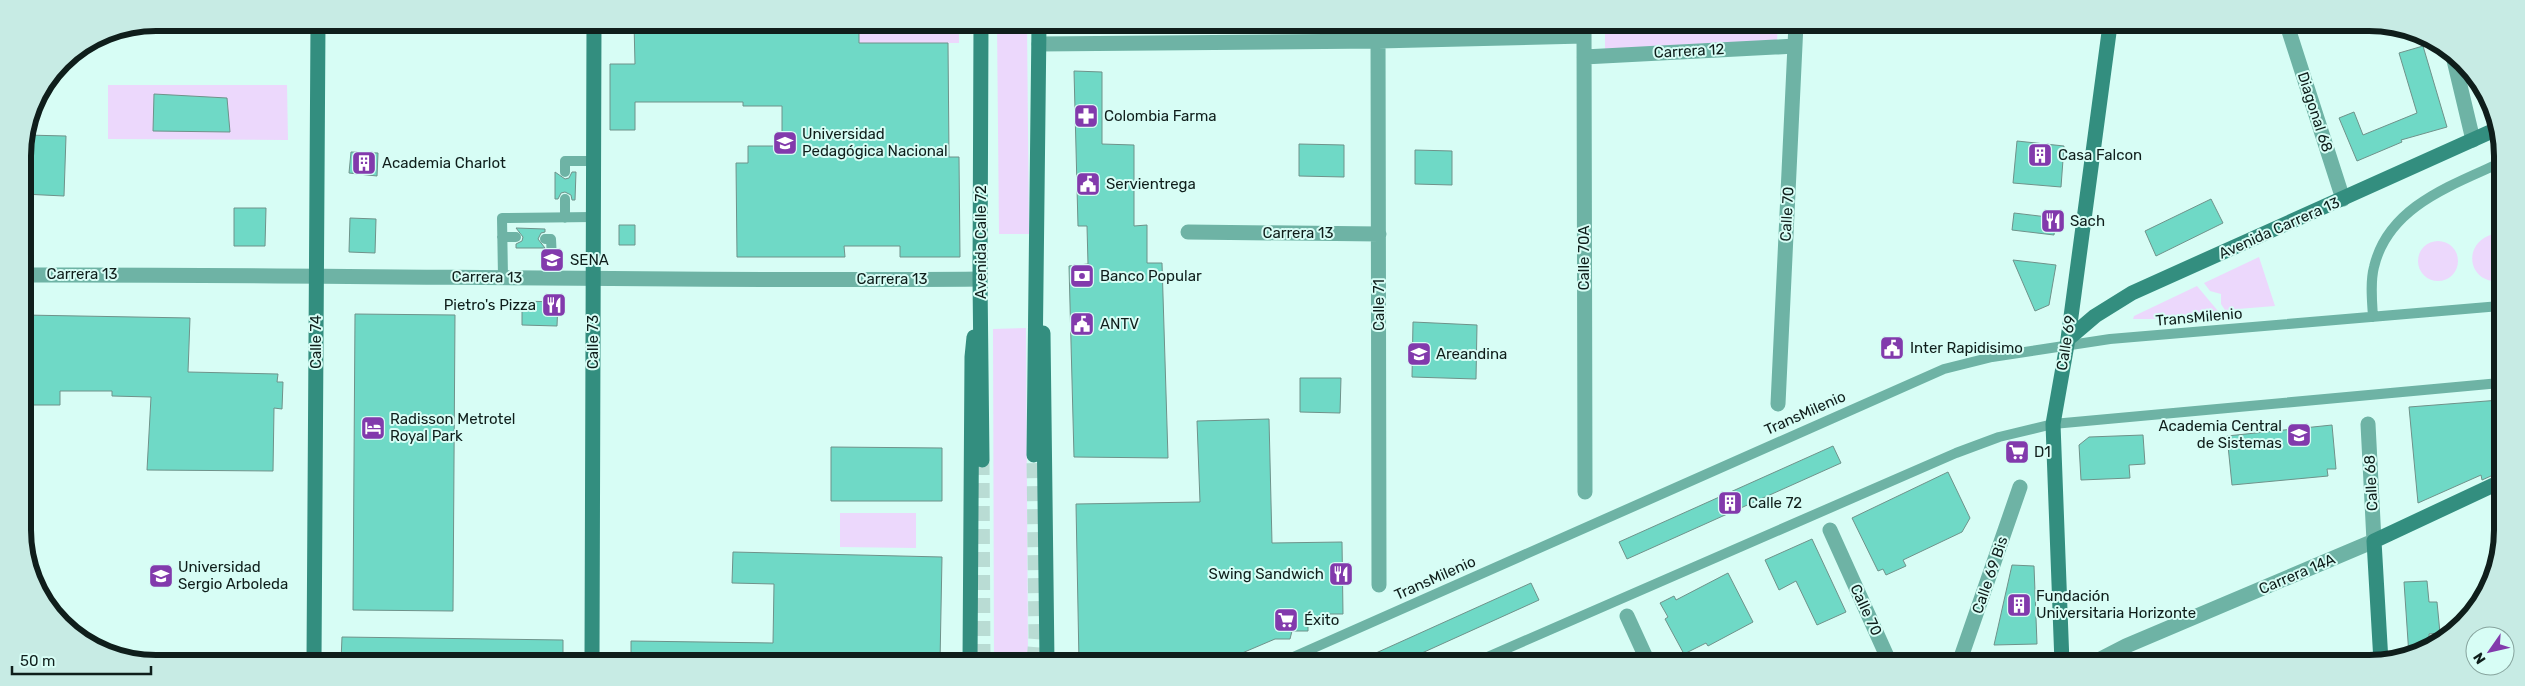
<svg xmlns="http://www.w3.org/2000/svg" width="2525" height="686" viewBox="0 0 2525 686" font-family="Rubik,sans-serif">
<rect width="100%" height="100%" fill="#d7fdf5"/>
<path fill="#ecd8fc" d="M782,23h177v20h-100v-10h-77z
M997,23l30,1 2,210h-30z
M1778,24l-1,16 -172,9v-25z
M108,85h179l1,55 -180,-1z
M2493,234h7v47c-32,3 -39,-38 -7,-47z
M2418 261a20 20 0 1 1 40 0a20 20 0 1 1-40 0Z
M2259,257l16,49 -50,4 -4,-6v-10l-11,-3 -6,-8z
M2197,286l21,25 -53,7 -1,-3 -6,-1 -2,5h-23l1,-3z
M1026,328l2,334h-34l-1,-333z
M840,513h76v35l-76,-1z"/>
<path fill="#6fd9c6" stroke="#6f928a" d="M634,23h148v10h77v10h89l1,114h10l1,100h-60v-11h-56l1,11h-108l-1,-94h12v-17h34v-40h-39v-4h-108v28h-25v-66h25z
M2423,46l24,81 -46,13 1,2 -45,19 -18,-43 15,-6 9,23 54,-22 -18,-60z
M1074,71l28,1v72l32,1v81l13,-1v38h15l6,195 -94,-1 -5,-191 19,-2 -1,-38h-9z
M154,94l73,4 3,34 -77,-1z
M26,135l40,1 -2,60 -41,-2v-46z
M2017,141l47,5 -3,41 -48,-4z
M1299,144l45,1v32l-45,-1z
M1415,150l37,1v34l-37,-1z
M351,152l27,1 -1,23 -28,-3z
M555,172l10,7 4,-1 3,-6h4l-1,28h-3l-1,-5 -6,-3 -4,1 -3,6h-3z
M2211,199l12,24 -67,33 -11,-25z
M234,208h32l-1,38h-31z
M2014,213l42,5 -2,17 -42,-5z
M350,218l26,1 -1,34 -26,-1z
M619,225h16v20h-16z
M516,228l29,1v3l-4,1 -3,6 7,9h-29v-4l6,-3 1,-4z
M2013,260l43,5 -7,40 -14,6z
M522,301l36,1 -1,24 -35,-1z
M355,314l100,1 -2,296 -100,-1z
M24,315l166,3 -2,54 90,2 -1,8h6l-1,27 -8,-1 -1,63 -126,-1 4,-73 -39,-1v-5h-52v14h-36z
M1413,322l64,3 -1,54 -64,-2z
M1300,378h41l-1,35 -40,-1z
M2500,400v72l-18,8 -1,-5 -63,28 -9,-96z
M1269,419l3,124 70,-1 1,72h-20v9l-15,-1v9h-16l-2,8h-15l-54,23h-142l-3,-158 124,-2 -3,-81z
M2332,425l4,44h-9l1,7 -96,9 -5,-49z
M2143,435l2,29 -16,1 1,13 -49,2 -2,-35 10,-8z
M1833,446l8,17 -214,96 -8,-17z
M831,447l111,1v53h-111z
M1948,472l22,46 -8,14 -59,28 3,6 -20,9 -3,-6 -5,2 -26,-53z
M1812,539l34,73 -29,13 -21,-44 -17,9 -14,-30z
M733,552l209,5 -2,105 -309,-1v-20l142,2 1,-59 -42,-1z
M2012,565l22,1 3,78 -43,1z
M1728,573l25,49 -45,24 -2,-3 -22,11 -19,-35 3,-2 -8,-14 14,-7 2,4z
M2427,581l2,21h8l3,31 -11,1 1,13 -10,6 -11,3 -5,-74z
M1531,583l8,17 -137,62h-46z
M342,637l221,3v21h-222z"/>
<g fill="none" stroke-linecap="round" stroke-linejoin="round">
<path stroke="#b9dcd4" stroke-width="15" stroke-dasharray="15 8" stroke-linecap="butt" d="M982,460l1,202
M1034,662l2,-25 -2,-182"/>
<path stroke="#6eb3a5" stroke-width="10" d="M565,172v-11h28
M565,199v19
M502,237h14
M545,239h6l2,39
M503,277l-1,-59 91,-1
M2373,317c-1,-16 -3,-35 1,-50 14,-60 76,-81 126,-104
M1282,662l662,-293 48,-12 118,-18 390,-33
M1476,662l480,-209 43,-16 54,-13 447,-41"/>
<path stroke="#6eb3a5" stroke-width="15" d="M1378,24l1,561
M1584,24l1,468
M2287,25l56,174
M1039,44l339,-3 206,-5
M2453,56l20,84
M1584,57l211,-11
M1188,232l191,2
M24,275c318,-1 637,7 956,4
M1778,404l18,-380
M1830,530l60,133
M1627,616l21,46
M1959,663l61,-176
M2093,663l33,-17 248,-105 -6,-117"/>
<path stroke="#338e7f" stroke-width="15" d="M981,23l-1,256 2,181
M1043,333l4,329
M2068,339l27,-23 37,-23 367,-165
M1034,455l5,-431
M314,661l4,-638
M592,661l2,-638
M970,662l2,-305 2,-20
M2381,662l-7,-121 126,-59
M2062,663l-9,-239 15,-85 42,-314"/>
</g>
<defs>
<symbol id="pharmacy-square" viewBox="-11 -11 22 22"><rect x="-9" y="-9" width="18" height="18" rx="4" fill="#823aac" stroke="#d7fdf5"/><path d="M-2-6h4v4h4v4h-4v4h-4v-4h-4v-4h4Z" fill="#fff"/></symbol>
<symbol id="university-square" viewBox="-11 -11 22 22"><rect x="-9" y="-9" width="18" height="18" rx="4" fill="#823aac" stroke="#d7fdf5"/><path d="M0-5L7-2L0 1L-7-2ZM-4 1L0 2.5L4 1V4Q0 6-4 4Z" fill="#fff"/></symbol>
<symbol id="building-square" viewBox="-11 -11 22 22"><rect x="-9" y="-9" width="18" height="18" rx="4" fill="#823aac" stroke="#d7fdf5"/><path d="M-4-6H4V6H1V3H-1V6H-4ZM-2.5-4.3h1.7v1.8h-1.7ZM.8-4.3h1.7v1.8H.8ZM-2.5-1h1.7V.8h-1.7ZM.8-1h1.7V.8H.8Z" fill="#fff"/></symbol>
<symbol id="civic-square" viewBox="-11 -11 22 22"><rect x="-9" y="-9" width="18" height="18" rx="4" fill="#823aac" stroke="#d7fdf5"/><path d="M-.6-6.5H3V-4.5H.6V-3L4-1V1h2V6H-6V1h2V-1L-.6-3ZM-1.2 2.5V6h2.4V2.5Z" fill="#fff"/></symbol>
<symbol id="restaurant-square" viewBox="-11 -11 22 22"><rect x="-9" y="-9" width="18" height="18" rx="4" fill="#823aac" stroke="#d7fdf5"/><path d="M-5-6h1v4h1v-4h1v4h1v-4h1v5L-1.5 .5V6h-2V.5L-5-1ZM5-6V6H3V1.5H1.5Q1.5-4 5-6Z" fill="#fff"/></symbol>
<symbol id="bank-square" viewBox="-11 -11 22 22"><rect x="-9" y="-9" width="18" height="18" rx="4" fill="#823aac" stroke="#d7fdf5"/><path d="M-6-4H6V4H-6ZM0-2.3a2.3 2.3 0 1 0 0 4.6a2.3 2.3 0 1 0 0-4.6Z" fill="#fff"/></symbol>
<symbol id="hotel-square" viewBox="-11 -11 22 22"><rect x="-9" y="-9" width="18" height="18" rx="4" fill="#823aac" stroke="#d7fdf5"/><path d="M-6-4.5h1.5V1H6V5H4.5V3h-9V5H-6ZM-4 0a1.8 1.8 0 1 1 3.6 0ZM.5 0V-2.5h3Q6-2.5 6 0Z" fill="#fff"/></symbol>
<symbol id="school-square" viewBox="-11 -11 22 22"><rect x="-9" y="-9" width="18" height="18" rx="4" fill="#823aac" stroke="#d7fdf5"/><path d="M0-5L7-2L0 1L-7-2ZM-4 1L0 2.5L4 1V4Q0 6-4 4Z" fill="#fff"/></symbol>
<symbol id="supermarket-square" viewBox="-11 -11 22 22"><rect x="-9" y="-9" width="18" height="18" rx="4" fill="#823aac" stroke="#d7fdf5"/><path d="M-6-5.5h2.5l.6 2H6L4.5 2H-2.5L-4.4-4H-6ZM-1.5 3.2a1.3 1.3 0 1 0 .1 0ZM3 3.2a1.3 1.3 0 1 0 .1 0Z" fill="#fff"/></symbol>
</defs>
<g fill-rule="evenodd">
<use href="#pharmacy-square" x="1072" y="102" width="28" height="28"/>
<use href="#university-square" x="771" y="129" width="28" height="28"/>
<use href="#building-square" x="2026" y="141" width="28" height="28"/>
<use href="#building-square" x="350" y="149" width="28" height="28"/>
<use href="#civic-square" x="1074" y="170" width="28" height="28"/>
<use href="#restaurant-square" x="2039" y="207" width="28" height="28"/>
<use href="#university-square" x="538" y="246" width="28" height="28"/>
<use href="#bank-square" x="1068" y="262" width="28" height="28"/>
<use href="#restaurant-square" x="540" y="291" width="28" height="28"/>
<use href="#civic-square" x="1068" y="310" width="28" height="28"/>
<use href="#civic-square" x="1878" y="334" width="28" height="28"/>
<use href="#university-square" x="1405" y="340" width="28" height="28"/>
<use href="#hotel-square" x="359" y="414" width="28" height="28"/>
<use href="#school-square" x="2285" y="421" width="28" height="28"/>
<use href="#supermarket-square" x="2003" y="438" width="28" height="28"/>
<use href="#building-square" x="1716" y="489" width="28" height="28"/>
<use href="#restaurant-square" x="1327" y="560" width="28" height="28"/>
<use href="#university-square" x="147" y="562" width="28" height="28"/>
<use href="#building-square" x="2005" y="591" width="28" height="28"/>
<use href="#supermarket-square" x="1272" y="606" width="28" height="28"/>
</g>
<g text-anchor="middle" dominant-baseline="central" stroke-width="4" stroke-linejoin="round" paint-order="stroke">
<g font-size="15" fill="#0f1e1b" stroke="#d7fdf5">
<text transform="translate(1689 51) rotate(-3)">Carrera 12</text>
<text transform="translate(2315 112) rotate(72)">Diagonal 68</text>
<text transform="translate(1787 214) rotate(-87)">Calle 70</text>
<text transform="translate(2279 228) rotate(-24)">Avenida Carrera 13</text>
<text x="1298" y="233">Carrera 13</text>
<text transform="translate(981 242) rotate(-90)">Avenida Calle 72</text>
<text transform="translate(1584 258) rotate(-90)">Calle 70A</text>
<text x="82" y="274">Carrera 13</text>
<text transform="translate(487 277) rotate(1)">Carrera 13</text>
<text x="892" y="279">Carrera 13</text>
<text transform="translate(1379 305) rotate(-90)">Calle 71</text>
<text transform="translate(2199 317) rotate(-5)">TransMilenio</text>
<text transform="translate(316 342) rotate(-90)">Calle 74</text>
<text transform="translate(593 342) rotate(-90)">Calle 73</text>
<text transform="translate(2066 343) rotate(-81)">Calle 69</text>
<text transform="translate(1805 413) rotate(-24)">TransMilenio</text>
<text transform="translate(2371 483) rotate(-93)">Calle 68</text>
<text transform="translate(2297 574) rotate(-23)">Carrera 14A</text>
<text transform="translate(1990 575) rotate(-71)">Calle 69 Bis</text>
<text transform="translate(1435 578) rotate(-24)">TransMilenio</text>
<text transform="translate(1866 610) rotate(65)">Calle 70</text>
</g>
<g font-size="15" fill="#0f1e1b" stroke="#d7fdf5" text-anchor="start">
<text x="1104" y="116">Colombia Farma</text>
<text x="802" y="134">Universidad<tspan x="802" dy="17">Pedagógica Nacional</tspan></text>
<text x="2058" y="155">Casa Falcon</text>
<text x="382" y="163">Academia Charlot</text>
<text x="1106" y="184">Servientrega</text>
<text x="2070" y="221">Sach</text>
<text x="570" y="260">SENA</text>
<text x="1100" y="276">Banco Popular</text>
<text x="536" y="305" text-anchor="end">Pietro's Pizza</text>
<text x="1100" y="324">ANTV</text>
<text x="1910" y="348">Inter Rapidisimo</text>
<text x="1436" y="354">Areandina</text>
<text x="390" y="419">Radisson Metrotel<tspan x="390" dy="17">Royal Park</tspan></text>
<text x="2282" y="426" text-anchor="end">Academia Central<tspan x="2282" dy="17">de Sistemas</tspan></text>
<text x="2034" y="452">D1</text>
<text x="1748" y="503">Calle 72</text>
<text x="178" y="567">Universidad<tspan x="178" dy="17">Sergio Arboleda</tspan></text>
<text x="1324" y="574" text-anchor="end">Swing Sandwich</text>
<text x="2036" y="596">Fundación<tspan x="2036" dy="17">Universitaria Horizonte</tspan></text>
<text x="1304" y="620">Éxito</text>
</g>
</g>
<path d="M0 0H2525V686H0ZM156 31H2369A125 125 0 0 1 2494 156V530A125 125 0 0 1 2369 655H156A125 125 0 0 1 31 530V156A125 125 0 0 1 156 31Z" fill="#c7ebe4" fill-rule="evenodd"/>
<path fill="none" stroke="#0f1e1b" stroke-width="6" d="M156 31H2369A125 125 0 0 1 2494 156V530A125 125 0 0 1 2369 655H156A125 125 0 0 1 31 530V156A125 125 0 0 1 156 31Z"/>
<g transform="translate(2490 651) rotate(236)"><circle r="24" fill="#d7fdf5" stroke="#87a49e"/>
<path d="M0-4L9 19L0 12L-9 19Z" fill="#823aac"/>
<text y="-8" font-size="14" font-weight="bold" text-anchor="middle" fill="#0f1e1b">N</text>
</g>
<path d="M12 666v8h139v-8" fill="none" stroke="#0f1e1b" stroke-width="2.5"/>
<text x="20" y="666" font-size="15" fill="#0f1e1b" stroke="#d7fdf5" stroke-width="4" paint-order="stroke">50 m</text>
</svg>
